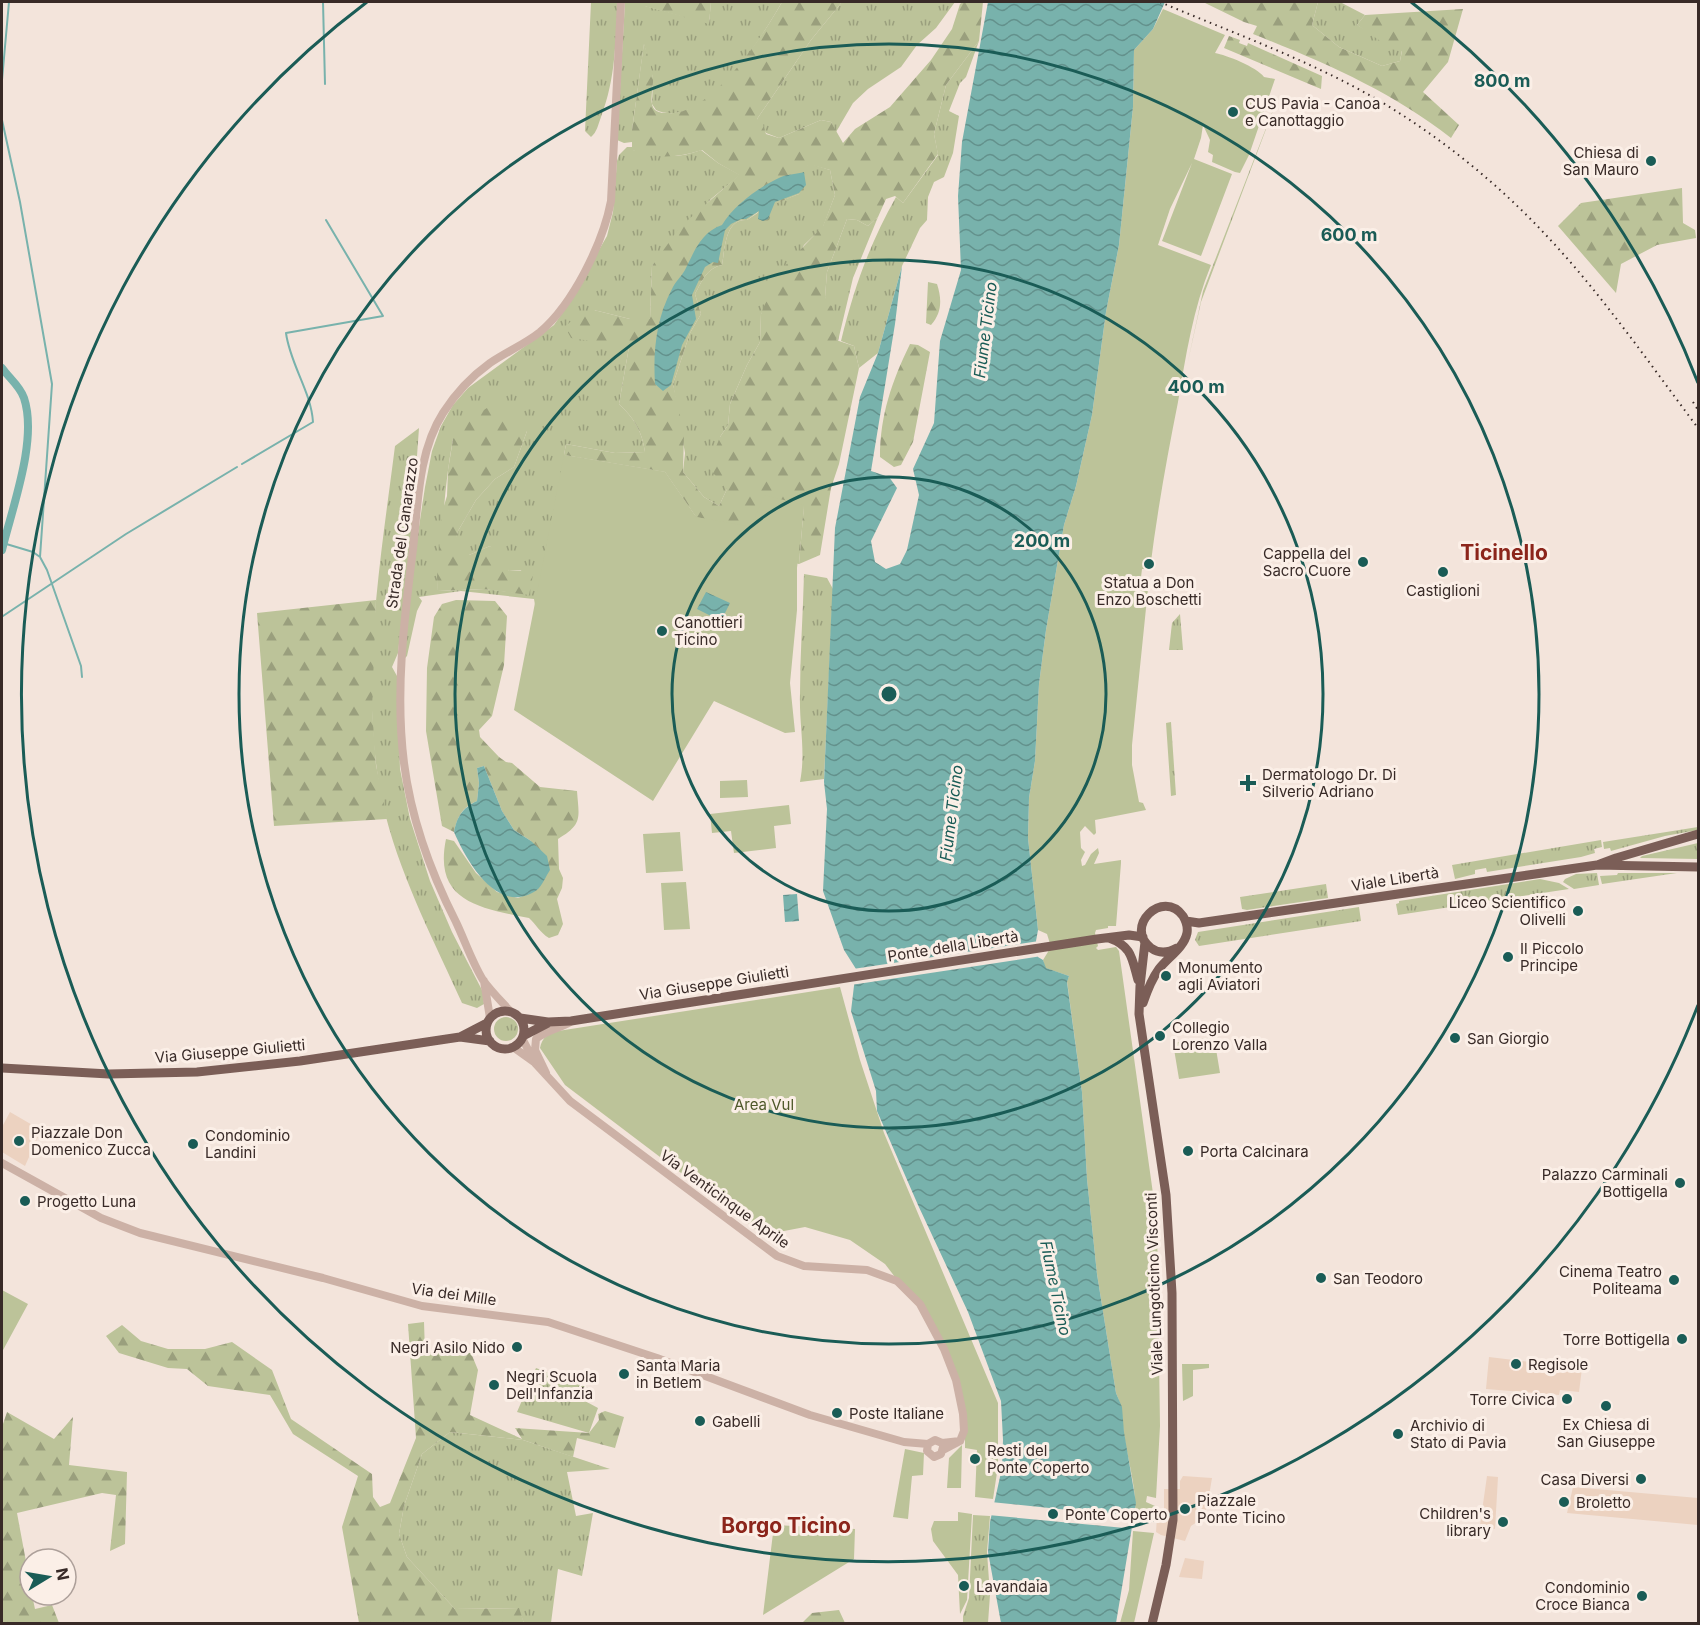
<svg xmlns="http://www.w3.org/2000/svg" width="1700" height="1625" viewBox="0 0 1700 1625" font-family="Inter,sans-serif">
<defs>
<pattern id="grass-tufts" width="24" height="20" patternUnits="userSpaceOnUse" patternTransform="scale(1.5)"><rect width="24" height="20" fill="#bcc399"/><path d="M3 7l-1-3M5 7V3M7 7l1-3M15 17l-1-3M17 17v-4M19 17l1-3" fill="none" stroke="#9a9f7d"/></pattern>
<pattern id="forest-firs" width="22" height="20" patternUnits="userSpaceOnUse" patternTransform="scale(1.5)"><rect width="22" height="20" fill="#bcc399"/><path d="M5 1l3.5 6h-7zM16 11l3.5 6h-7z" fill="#9a9f7d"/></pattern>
<pattern id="water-waves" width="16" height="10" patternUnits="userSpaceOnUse" patternTransform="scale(1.5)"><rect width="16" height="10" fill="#78b2ac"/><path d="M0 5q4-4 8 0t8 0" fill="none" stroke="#63918c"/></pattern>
</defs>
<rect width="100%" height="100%" fill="#f3e4db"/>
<path fill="url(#grass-tufts)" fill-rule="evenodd" d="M591,2h27c-3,42 -2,75 -17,115 -3,8 -4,15 -10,20l-6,-6z
M625,2h19l1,4 64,17 2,-21h71c-20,35 -77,130 -126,108l-4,-6 1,-26 -9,-34 -12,86v12l-8,1 -7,-3z
M842,2h113l-19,26 -19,17 -16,22 -33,22 -15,14 -17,29 -5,-10 -10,-2 -42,18 -13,-5 -9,-14 54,-79z
M1318,2h22l25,13 -8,10 45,25 -2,11 -18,5 -43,-19 -27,-22z
M979,41l-13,36 -6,6 -11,28 10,5 -6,37 -9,24 -10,5 -6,15 -1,23 -7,8 -18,38 -24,87 -19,15 -5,-22 -13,-5c13,-53 28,-96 55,-144l7,6 35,-48 -4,-21 12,-49z
M1280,92l-79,210 -14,64 16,-75z
M627,147h5l1,3c27,6 41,10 68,0l17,13 22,12 -29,24 -59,67 -2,53h-20l-36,-9 35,37 -10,57c15,14 23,27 26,48l-30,1 -49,-9 -2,11 101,17 31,45 68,-22 40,10 -5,59 -19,-4 -31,-31 -214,76 -1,-6 -73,-8 -42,6 3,4 -5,10 -10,45 -3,3 10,-99 11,-73 7,-36 9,-25 12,-21 15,-17 86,-63 11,-16 42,-73 6,-24 4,-51 2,-6zM527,431l-13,36 -19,12 -19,21 -18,31 -4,12 5,12h10l21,-9 19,25 12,-1 8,24 -45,-5 -46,2c-1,-19 3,-37 4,-56 2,-32 5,-64 11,-96z
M808,163l22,7 5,25 -12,32 -19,18 -43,69 -1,28 -13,23 -17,39 -2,21 -8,12 7,52 -8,17 -15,-9 -21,-25 2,-19 -12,-69 17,-51 11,-19 -6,-20c7,-13 12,-26 27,-29 3,-16 3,-47 25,-45l12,-8 12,1 5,-10 23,-9z
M878,217l-25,61 -15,63 -3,-1 -10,-43 2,-25 20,-53 10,1 11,6z
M419,428l-2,28 2,6 -21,191 -6,14 5,9 3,93 10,50 20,62 22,51 31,60 1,12 -7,4 -15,-5c-27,-60 -59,-121 -76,-186 -30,-118 -6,-252 9,-371z
M804,574l23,4 6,11 -9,190 -24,3c6,-31 -1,-56 0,-88 0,-40 3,-80 4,-120z
M1180,614l3,36h-14l3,-27z
M1171,722l5,73 -5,1 -5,-73z
M1698,827v3l-33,6 -54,15 -1,-3 -6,1 -1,-7z
M1601,840l1,7 -8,2 1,4 -14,4 -94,15 -1,-4 -11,2v4l-20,5 -3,-14z
M1698,843v16l-58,-1 2,-2z
M1597,873l2,12 -25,4 -11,-7 2,-3 11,-5z
M1618,873h59l-75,11 -2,-8 17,-1z
M1540,879l19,4 10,6 -171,26 -2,-11 3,-1v-2z
M1326,884l2,14 -81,12 -5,-1 -2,-12z
M1359,907l2,14 -162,25 -4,-6 3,-8z
M494 1029a12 12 0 1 1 24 0a12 12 0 1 1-24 0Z
M536,1368l54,20 -5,13 13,7 -9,25 -72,-21z
M450,1432l73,8 87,29 -43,3 9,44 17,-3 -11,63 -24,-7 -7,54h-27l-6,-15 -63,1 -48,-52 -8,-23 5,-28 18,-52z
M973,1515l17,1 -3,36 3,43 -2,28h-25v-7l6,-18z"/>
<path fill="url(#forest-firs)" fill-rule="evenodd" d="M644,2h67l-2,22 -65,-18z
M782,2h60l-31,38 -54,79 5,2 4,13 13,4 42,-18 10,2 12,21 12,-14 35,-22 41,-47 21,-31 8,-25 3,-2h20l-4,39 -33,44 -12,49 4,20 -35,49 -8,-7 -9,3 -8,18 -10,9 -11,-6 -10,-1 -20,53 -2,25 14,22 -3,21 18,6 5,22 -20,96 -8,24 -11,67 -21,9 5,-59 -53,22 -55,-10 -31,-45 -101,-17 2,-11 49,9 30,-1c-3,-21 -11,-34 -26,-48l10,-57 -58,-9 -6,-11 14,-14 15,-3 36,9h20l2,-53 28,-39 59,-52 -21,-12 -16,-13c-24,8 -47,9 -70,0v-20l12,-87c3,11 8,24 9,35 1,9 -5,25 2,32 4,3 9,3 13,3 43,4 96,-79 114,-111zM808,164l22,6 5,25 -12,31 -41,43 -11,19 -10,26 -1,28 -13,23 -17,39 -2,21 -8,12 -12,30 19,22 -8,17 -15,-9 -21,-25 1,-39 -11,-49 17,-51 11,-19 -6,-20c7,-13 12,-26 27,-29 3,-16 3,-47 25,-45l11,-8 -1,8 6,3 6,-3 8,-17 22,-9 8,-8z
M1203,2h115l-6,23 27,22 43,19 18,-5 2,-10 -10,-2 -35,-24 8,-10 98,-6 -15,53 -25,30 36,33 -8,13c-60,-47 -128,-76 -198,-104l4,-8 -13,-4z
M1229,36l11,4 -1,3 8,3 1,-3 74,33 -1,13 -97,-41z
M1682,188l1,35 12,7 1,8 -39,7 -36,19 -5,29 -58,-67 23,-23z
M928,282l9,2c5,15 5,29 -6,41l-5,-2z
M910,344l8,1 12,7 -17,90 -12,23 -7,2 -14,-10c0,-42 12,-76 30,-113z
M490,406l23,11 14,14 -13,36 -19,12 -19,21 -18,31 -3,12 5,12h9l21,-9 14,10 5,15 25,-1 -5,25 -46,-6 -45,2 -1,-14 5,-65 5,-16 1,-26 5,-31 20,-22z
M376,600l-4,109 4,56 11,54 -113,7 -17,-213z
M456,600l39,1 12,15 -3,49 -12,51 -13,14 1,7 19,20 7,5 6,1 28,24 37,4c2,27 6,33 -19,48l1,30 4,9 -1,10 -5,11 6,25 -5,11 -9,3c-9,-5 -13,-14 -20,-20 -49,-10 -96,-16 -83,-79l8,2 22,32 21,19 21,6 20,-9 -7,-48 -17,-11 -12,-19 -18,-45 -7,2 2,15 -2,18c-15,6 -20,16 -23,31l-12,-6 -16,-95 1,-63 7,-51 8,-13z
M424,1322l1,30 46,1 7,17 -8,45 52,24 -7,-11 74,5 10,-13 -1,-6 7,-3 19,6 -9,31 -38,-10 -4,19 -50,-17 -73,-8 -28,22 -18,52 -5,28 8,23 48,52 64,-1 5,15h-165l-17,-96 16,-51 -65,-42 -23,-39 -62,-9 -21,-17 -19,-1 -49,-15 -13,-17 16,-11 19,16 27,8h37l27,-7 40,28 19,49 81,55 1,23 7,10 10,-4 26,-65 -8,-114z
M7,1412l47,27 19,-22 -4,48 58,7 -2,72 -15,7 6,-56 -14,-2 -85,20 13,70v12h2l3,14 17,-4 7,18h-57v-196z
M839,1610l6,13h-43l10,-10z"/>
<path fill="#bcc399" d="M1163,9l62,26 -10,18c11,2 42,14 49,24l11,2 -26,76 -9,18 -5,-1 -23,-10 1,-7 -5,-3 2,-12 -7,-15 -2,13 -7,21 38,15 -31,82 -39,-15 30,-78 -22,46 -12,36 53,20c-18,44 -25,90 -33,137 -11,55 -21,111 -28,167h-8l-1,8 8,2 -17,166v20l7,37 4,1 3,7 -51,10 1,13 -2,2 -9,-9 -5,6 1,16 4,4 -4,8 1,6 3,-1 6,-11 7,-6 1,5 -5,11 27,-4v3l-5,63h-8v2l-12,2 -1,3 3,13 -2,2 2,2 18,-3 3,4 38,271 3,204 -4,72 -9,-2 -1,6 9,4 -1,11 -19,-2c2,-26 -7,-54 -11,-80 -2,-16 -1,-27 -8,-42l-19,-119 -10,-95 -5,-87 -15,-111 2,-5 -24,-8 -2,-8 8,-13 -4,-13 -9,-4 -10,-92 1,-40 6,-37 4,-77 7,-54 18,-105 12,-39 16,-71 14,-103 13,-67 14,-138 1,-57 19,-21z
M564,455l101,17 31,45 55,10 13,-32 40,10 -7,63v42l-7,73 5,49 -10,1 -71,-32 -61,100 -139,-91z
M747,780l1,17 -28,1v-17z
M789,805l2,19 -17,2 2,22 -42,5 -3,-22 -19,2 -2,-19z
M680,832l3,39 -37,2 -3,-39z
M686,882l4,47 -26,1 -3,-47z
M840,987l20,73 24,73 114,270v63l-5,33 -18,-2 2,-47 -12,-2v-35l-24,-76 -56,-73 -35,-24 -45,-13 -42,8 -198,-150 -25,-37c2,-11 8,-14 18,-17z
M1214,1037l6,36 -41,6 -6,-36z
M2,1290l26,14 -26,48z
M1182,1364h27v4l-16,2v26l-10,5z
M962,1445l-1,43h-14l2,-30z
M905,1449l19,4 -1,22 -11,1 -4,43 -15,-2z
M958,1512l14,2 -5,86 -7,14 -2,-39 -25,-34 -2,-12 3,-8h24z
M774,1525l81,4 -1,30 -91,56z
M1133,1531l21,2 -20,90h-14l9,-33z"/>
<path fill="#ecd2c0" d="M10,1112l31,18 -16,36 -23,-14v-25z
M1489,1357l93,11 -3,24 -19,-2 -1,5 -73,-6z
M1183,1476l29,2 -5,30 -10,14 -6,4 -6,15 -24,-6 -5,-3 1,-15 7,-4v-24h16v-8z
M1487,1476l11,1 -3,52 -15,-4z
M1573,1487l125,11v27l-131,-12z
M1185,1558l19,3 -2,18 -23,-2z"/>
<path fill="url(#water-waves)" d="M988,2h177l-12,27 -19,21 -1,57 -14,138 -13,67 -14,103 -16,71 -12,39 -18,105 -7,54 -4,77 -6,37 -1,40 10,92 -2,11 2,16 5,3 3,8 23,8 -2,6 15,110 5,87 10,95 19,119 6,14 2,25 12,71 -20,120h-115l-13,-71 2,-30 12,-54 1,-28 -2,-39 -33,-89 -50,-107 -41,-94 -1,-20 -25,-80 5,-42 -12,-19 -21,-59 4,-82 -3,-27 11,-254 25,-131 18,-44 24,-87 -7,58 -24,147 18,6 8,11 -26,53 4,21 11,7 14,-5 7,-14 12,-55 -6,-26 21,-46 6,-82 21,-71 -3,-74 4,-54z
M804,172l2,13 -7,8 -24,9 -7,17 -5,2 -5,-2 1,-8 -13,8h-5l-10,5 -6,6 -7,33 -5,-1 -8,5 -13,28 4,24 -14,26 -11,40 -8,6 -8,-7c-2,-33 1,-65 17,-95 3,-7 9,-12 13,-19 9,-18 16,-38 37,-45 12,-20 37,-38 59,-48 7,-3 16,-3 23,-5z
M706,592l24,11 -9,18 -24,-12z
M484,766l18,45 12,19 17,11 16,15 3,14c-4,6 -8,16 -13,20 -39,27 -70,-28 -83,-58 3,-15 8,-24 23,-31l2,-18 -2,-15z
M797,894l2,27 -14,1 -2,-27z"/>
<path fill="#f3e4db" d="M1039,941l3,15 -191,29 2,-16z
M991,1502l68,7 79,7 -3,13 -147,-14z"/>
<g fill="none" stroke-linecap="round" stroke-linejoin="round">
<path stroke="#78b2ac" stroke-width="2" d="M323,2l2,82
M2,80l7,-78
M2,120l18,82 32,182 -12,173
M242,464l71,-42c-2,-31 -23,-58 -27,-89l97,-17 -57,-96
M3,543l30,9 7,5 7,13 34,96 1,11
M3,616l123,-82 111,-67"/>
<path stroke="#78b2ac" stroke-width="8" d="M2,368c7,10 18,18 22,30 14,42 -12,110 -22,152"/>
<path stroke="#ccb1a6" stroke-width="8" d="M484,981l6,37
M510,1011c-9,-10 -19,-20 -27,-31 -11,-18 -18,-39 -27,-58 -25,-49 -45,-104 -52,-159 -9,-71 0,-143 9,-214 5,-45 5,-97 30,-136 12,-19 29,-37 47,-50 16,-11 35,-19 50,-31 33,-28 63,-89 71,-131l10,-199
M522,1038l13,25 35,38 207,155 27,10 63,4 30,11 23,23 24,45 12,31 7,34 1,17 -4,10 -17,9
M513,1047l21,15
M546,1073l-11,-23 1,-11c9,-8 24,-11 34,-17
M2,1163l99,55 39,15 183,45 99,28 126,16 109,36 153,57 94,27 24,2 7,-4 7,3 18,-2
M928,1444l-1,7 7,6 7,-3 2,-7"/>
<path stroke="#7b5e57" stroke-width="9" d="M1600,864l16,-6 82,-24
M1186,921l13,2 398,-58 101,2
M1109,938c23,8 23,21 29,42
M1145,942l-5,44 -1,28 27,181 6,98 1,227 -7,45 -14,59
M1143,1003c4,-12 8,-23 16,-34 8,-11 25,-21 28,-36 1,-6 -1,-12 -4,-17 -20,-28 -60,11 -32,32 8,6 17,5 26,0
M486 1030a19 19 0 1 1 38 0a19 19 0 1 1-38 0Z
M520,1018l28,4 23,-1 526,-82 32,-4 14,2
M523,1036l25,-13
M460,1037l27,-14
M2,1068l107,6 88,-2 103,-11 160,-24 30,4"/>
<path stroke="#382a27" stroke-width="2" stroke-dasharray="1.5 4.5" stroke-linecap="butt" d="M1160,2c73,31 149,58 218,98 61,36 118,82 166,133 57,60 105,130 154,195
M1693,402l5,8"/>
</g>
<g fill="none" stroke="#1a5c56" stroke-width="3">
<circle cx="889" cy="694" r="217"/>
<circle cx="889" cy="694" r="434"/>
<circle cx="889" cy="694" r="650"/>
<path d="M1698 1005A867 867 0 1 1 367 2M1411 2A867 867 0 0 1 1698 383"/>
</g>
<g fill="#1a5c56" stroke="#fbefe7" stroke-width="2">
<circle cx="1233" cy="112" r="6"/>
<circle cx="1651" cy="161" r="6"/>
<circle cx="1363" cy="562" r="6"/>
<circle cx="1149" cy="564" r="6"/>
<circle cx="1443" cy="572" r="6"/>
<circle cx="662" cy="631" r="6"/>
<path d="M1245 774h6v6h6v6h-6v6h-6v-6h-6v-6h6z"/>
<circle cx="1578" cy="911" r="6"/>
<circle cx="1508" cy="957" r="6"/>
<circle cx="1166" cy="976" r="6"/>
<circle cx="1160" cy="1036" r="6"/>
<circle cx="1455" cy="1038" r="6"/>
<circle cx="19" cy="1141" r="6"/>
<circle cx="193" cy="1144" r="6"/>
<circle cx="1188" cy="1151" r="6"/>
<circle cx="1680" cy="1183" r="6"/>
<circle cx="25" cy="1201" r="6"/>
<circle cx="1321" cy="1278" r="6"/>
<circle cx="1674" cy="1280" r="6"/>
<circle cx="1682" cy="1339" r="6"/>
<circle cx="517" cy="1347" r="6"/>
<circle cx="1516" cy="1364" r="6"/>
<circle cx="624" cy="1374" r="6"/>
<circle cx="494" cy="1385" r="6"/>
<circle cx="1567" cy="1399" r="6"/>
<circle cx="1606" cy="1406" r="6"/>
<circle cx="837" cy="1413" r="6"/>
<circle cx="700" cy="1421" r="6"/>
<circle cx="1398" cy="1434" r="6"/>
<circle cx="975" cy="1459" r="6"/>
<circle cx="1641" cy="1479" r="6"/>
<circle cx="1564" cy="1502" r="6"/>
<circle cx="1185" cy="1509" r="6"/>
<circle cx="1053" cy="1514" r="6"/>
<circle cx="1503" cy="1522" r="6"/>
<circle cx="964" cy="1586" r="6"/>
<circle cx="1642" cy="1596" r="6"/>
</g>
<g text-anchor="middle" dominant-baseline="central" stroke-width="6" stroke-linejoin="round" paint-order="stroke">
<g font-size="15" fill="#382a27" stroke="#fbefe7" text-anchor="start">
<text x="1245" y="103">CUS Pavia - Canoa<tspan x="1245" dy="17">e Canottaggio</tspan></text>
<text x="1639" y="152" text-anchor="end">Chiesa di<tspan x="1639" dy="17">San Mauro</tspan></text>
<text x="1351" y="553" text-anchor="end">Cappella del<tspan x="1351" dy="17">Sacro Cuore</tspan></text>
<text x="1149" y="582" text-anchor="middle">Statua a Don<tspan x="1149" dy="17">Enzo Boschetti</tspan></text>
<text x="1443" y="590" text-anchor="middle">Castiglioni</text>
<text x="674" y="622">Canottieri<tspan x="674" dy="17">Ticino</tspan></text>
<text x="1262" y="774">Dermatologo Dr. Di<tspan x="1262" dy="17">Silverio Adriano</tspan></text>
<text x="1566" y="902" text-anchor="end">Liceo Scientifico<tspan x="1566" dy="17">Olivelli</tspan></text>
<text x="1520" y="948">Il Piccolo<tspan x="1520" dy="17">Principe</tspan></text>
<text x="1178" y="967">Monumento<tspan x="1178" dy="17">agli Aviatori</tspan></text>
<text x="1172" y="1027">Collegio<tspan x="1172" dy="17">Lorenzo Valla</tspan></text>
<text x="1467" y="1038">San Giorgio</text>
<text x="31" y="1132">Piazzale Don<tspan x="31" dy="17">Domenico Zucca</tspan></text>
<text x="205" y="1135">Condominio<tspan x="205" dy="17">Landini</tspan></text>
<text x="1200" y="1151">Porta Calcinara</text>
<text x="1668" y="1174" text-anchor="end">Palazzo Carminali<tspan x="1668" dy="17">Bottigella</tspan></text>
<text x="37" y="1201">Progetto Luna</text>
<text x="1662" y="1271" text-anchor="end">Cinema Teatro<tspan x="1662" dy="17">Politeama</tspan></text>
<text x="1333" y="1278">San Teodoro</text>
<text x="1670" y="1339" text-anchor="end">Torre Bottigella</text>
<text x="505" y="1347" text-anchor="end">Negri Asilo Nido</text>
<text x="1528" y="1364">Regisole</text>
<text x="636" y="1365">Santa Maria<tspan x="636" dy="17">in Betlem</tspan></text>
<text x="506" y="1376">Negri Scuola<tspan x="506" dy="17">Dell'Infanzia</tspan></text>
<text x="1555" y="1399" text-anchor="end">Torre Civica</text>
<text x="849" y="1413">Poste Italiane</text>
<text x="712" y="1421">Gabelli</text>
<text x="1606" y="1424" text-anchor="middle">Ex Chiesa di<tspan x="1606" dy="17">San Giuseppe</tspan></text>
<text x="1410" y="1425">Archivio di<tspan x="1410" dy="17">Stato di Pavia</tspan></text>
<text x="987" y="1450">Resti del<tspan x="987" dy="17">Ponte Coperto</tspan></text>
<text x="1629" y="1479" text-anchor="end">Casa Diversi</text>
<text x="1197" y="1500">Piazzale<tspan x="1197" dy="17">Ponte Ticino</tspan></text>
<text x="1576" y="1502">Broletto</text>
<text x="1491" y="1513" text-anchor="end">Children's<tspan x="1491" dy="17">library</tspan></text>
<text x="1065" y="1514">Ponte Coperto</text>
<text x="976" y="1586">Lavandaia</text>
<text x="1630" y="1587" text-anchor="end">Condominio<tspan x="1630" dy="17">Croce Bianca</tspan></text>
</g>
<g font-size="15" fill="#382a27" stroke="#fbefe7">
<text transform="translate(402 533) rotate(-82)">Strada del Canarazzo</text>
<text transform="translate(1395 879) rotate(-9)">Viale Libertà</text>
<text transform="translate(953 946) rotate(-9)">Ponte della Libertà</text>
<text transform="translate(714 983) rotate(-9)">Via Giuseppe Giulietti</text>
<text transform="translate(230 1051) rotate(-5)">Via Giuseppe Giulietti</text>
<text transform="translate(725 1199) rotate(36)">Via Venticinque Aprile</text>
<text transform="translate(1154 1284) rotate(-92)">Viale Lungoticino Visconti</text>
<text transform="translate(454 1294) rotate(8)">Via dei Mille</text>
</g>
<g font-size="15" fill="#4e5829" stroke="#fbefe7">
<text x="764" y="1104">Area Vul</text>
</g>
<g font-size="16" font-style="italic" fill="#1a5c56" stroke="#fbefe7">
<text transform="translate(985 330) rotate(-83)">Fiume Ticino</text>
<text transform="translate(951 813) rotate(-83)">Fiume Ticino</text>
<text transform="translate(1056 1288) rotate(78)">Fiume Ticino</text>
</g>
<g font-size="21" font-weight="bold" fill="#8c251b" stroke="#fbefe7">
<text x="1504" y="552">Ticinello</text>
<text x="786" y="1525">Borgo Ticino</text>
</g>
</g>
<circle cx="889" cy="694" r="9" fill="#1a5c56" stroke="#fbefe7" stroke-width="3"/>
<g font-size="18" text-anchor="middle" font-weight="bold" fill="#1a5c56" stroke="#fbefe7" stroke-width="6" stroke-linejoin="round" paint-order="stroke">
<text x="1502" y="87">800 m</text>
<text x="1349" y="241">600 m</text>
<text x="1196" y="393">400 m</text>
<text x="1042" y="547">200 m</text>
</g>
<rect width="1700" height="1625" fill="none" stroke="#382a27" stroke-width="6"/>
<g transform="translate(48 1577) rotate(79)"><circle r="28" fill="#fbefe7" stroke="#ada09a" stroke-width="1.5"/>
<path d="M0-4.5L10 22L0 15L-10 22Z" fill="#1a5c56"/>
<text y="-9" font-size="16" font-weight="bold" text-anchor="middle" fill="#382a27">N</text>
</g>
</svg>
